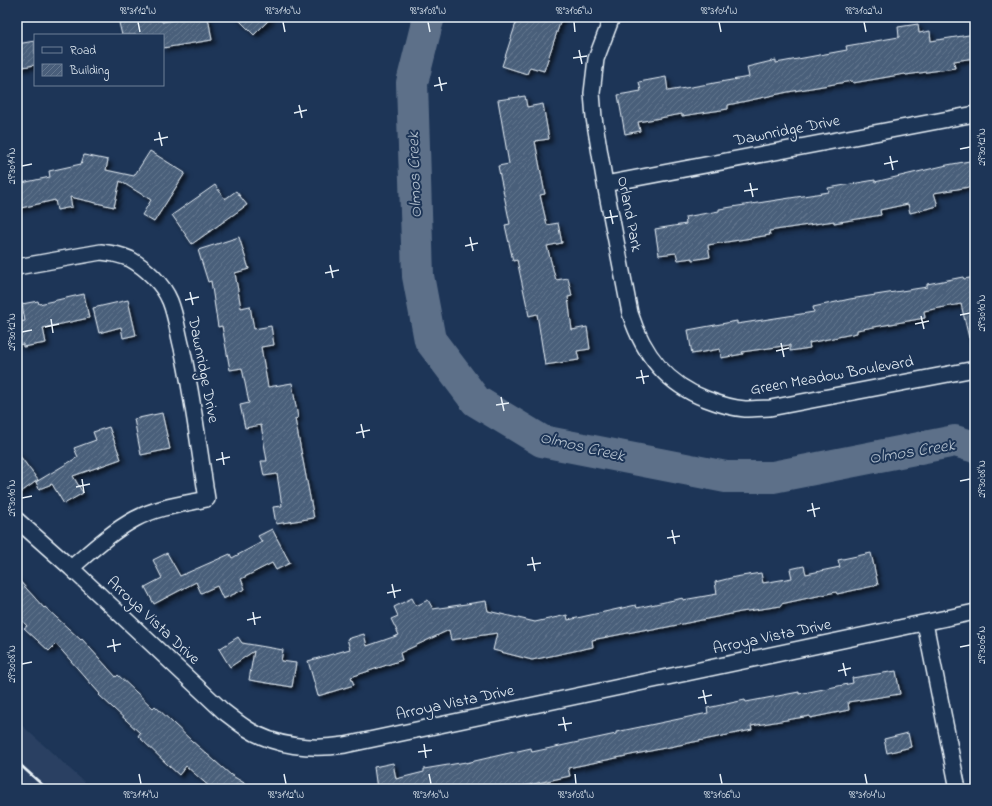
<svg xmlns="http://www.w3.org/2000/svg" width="992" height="806" viewBox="0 0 992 806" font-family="'Indie Flower',sans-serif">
<defs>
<pattern id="building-hatch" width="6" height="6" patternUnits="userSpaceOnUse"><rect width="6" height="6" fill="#495e7a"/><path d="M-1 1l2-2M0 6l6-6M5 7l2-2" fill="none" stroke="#63768e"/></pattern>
<filter id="shadow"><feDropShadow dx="3.5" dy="3.5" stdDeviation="2" flood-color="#0009"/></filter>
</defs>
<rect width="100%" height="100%" fill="#1d3557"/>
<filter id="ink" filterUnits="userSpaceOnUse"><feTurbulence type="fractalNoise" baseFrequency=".025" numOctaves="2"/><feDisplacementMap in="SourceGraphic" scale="8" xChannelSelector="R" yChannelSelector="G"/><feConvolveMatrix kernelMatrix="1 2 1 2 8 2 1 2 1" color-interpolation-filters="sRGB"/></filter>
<g filter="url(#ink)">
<path fill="#2a4162" d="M17,721l75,68h-75z"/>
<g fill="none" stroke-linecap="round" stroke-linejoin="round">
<path stroke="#5d7089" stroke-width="32" d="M429,17l-3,10 -14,56 6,193 12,64 46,61 66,40 184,36h47l182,-36 20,6"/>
</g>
<path fill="url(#building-hatch)" stroke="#e8f1f8" filter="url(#shadow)" d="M147,17h14l1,5 30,-5h16l4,23 -49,8v-13h-41l-3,-12z
M236,17h36l-18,18z
M518,17h44l-18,54 -14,-4 -3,7 -25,-8z
M918,24l1,9 11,-2 1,10 44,-7v24l-21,3 1,7 -49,7 -1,-1 -52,9 -1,-2 -64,11 -60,13v4l-46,7v-2l-44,8 2,9 -15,3 -7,-39 23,-4 -2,-9 27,-5 2,14 81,-14 -2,-10 29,-7v3l71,-13 -1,-4 53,-9 -1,-10z
M35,41v24l-18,3v-24z
M525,96l2,11 16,-3 6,35 -14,2 10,53 -5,1 7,30 11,-2 4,20 -15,3 7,27 2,7 12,-2 4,18 -4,1 4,33 15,-3 3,22 -13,2 2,9 -34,5 -8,-51 -8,2 -12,-56 -4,1 -8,-36 5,-1 -12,-58 11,-2 -11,-64z
M150,151l35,22 -31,49 -12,-7 9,-15 -31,-19 -6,26 -44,-10 2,10 -15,3 -2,-10 -38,9v-25l33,-7 -1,-6 32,-7 3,-9 24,5 -2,10 28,6z
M975,160v26l-41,7 4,13 -28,7 -2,-9 -28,6 1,5 -47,8v-2l-65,10 1,4 -62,10 2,12 -18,3v-2l-14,2 -2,-7 -17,2 -4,-26 31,-5 -1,-7 34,-6v-2l110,-17 -1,-4 47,-8v2l72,-17z
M215,185l10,14 11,-8 11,14 -55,39 -20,-29z
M239,237l10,32 -14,4 6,35 9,-2 4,23 17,-3 3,19 -13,2 7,40 24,-4 6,35 -3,1 19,99 -38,6 -3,-17 9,-1 -5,-32 -13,2 -3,-15h6l-6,-36 -16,3 -5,-23 9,-2 -7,-35 -12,2 -8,-44 -4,1 -7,-46 -3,1 -10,-32z
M963,277l1,2 11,-2v61h-6l-8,-34 -37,7 1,7 -68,12v3l-48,10 1,5 -20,3v-6l-48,7 1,2 -22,4 -1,-9 -28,5 -4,-24 49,-9v3l77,-12 -1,-5 37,-8 77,-12v-3z
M84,294l5,24 -46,10 3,15 -23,4v-3l-6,1v-23l8,-1 -3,-17 16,-3 1,3z
M128,300l8,35 -13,3 -2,-11 -22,6 -6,-25z
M162,413l8,36 -29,6 -7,-36z
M109,427l12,32 -48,17 10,17 -19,11 -12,-20 -13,5 -3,-7 42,-25 -4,-9 22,-8 -3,-8z
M17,452l21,28 -21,15z
M272,529l18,34 -14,7 -4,-7 -31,16 4,10 -22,10 -6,-13 -16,7 -5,-11 -42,22 -9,-17 17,-9 -9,-18 14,-7 13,23 50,-22 2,4 30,-16 -4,-6z
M871,553l7,32 -41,9 -1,-2 -55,12v2l-40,6 -93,19v-2l-56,11 1,7 -61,13 -39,-10 4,-17 -46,7 -2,-10 -49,23 2,7 -51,17 3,8 -36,11 -10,-35 42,-12 -3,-10 17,-5 3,12 32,-11 -8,-16 7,-3 -4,-9 18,-9 4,8 12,-6 5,9 53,-8 2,10 47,11 32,-7 1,5 68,-15 1,3 46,-10v2l34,-6 -2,-12 20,-5 26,-4 2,10 29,-5 -2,-9 14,-3 2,8 34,-7 -2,-7z
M17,578l27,30 1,-1 36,33 1,-1 34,38 2,-2 35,33 2,-2 37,35 39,34 23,14h-42l-26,-23 -7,9 -11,-10 -30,-29 2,-3 -41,-38 1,-1 -44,-50 -7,7 -25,-23 3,-2 -10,-11z
M238,637l4,6 41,7 -2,11 15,2 -4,24 -43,-7 5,-29 -24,16 -11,-18z
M896,671l4,23 -52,8 1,8 -39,8v-2l-59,10 1,4 -184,38 2,8 -59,13h-134l-3,-22 19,-4 3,16 28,-7v-3l42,-7v1l65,-15 1,4 84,-18v-2l92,-19 -1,-5 38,-8 1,2 53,-10v2l54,-11 -1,-5z
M908,733l3,14 -24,6 -3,-14z"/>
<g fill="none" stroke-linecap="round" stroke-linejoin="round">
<defs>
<path id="minor" d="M612,17l-16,42 -4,34 2,25 11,66 25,129c13,41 36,71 76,86 13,5 26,9 39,10 8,0 16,-1 25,-1l205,-39
M605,184l370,-70
M17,267l84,-15c10,1 20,3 29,7 16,9 33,25 40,42 6,15 8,32 12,47 11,50 17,101 25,151 -24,5 -50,8 -72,20 -24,13 -44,32 -64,49
M17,520l54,48 152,143c8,6 15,12 23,17 29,19 66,22 99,17l630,-133
M925,623l33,166"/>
</defs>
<use href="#minor" stroke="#e8f1f8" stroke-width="18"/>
<use href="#minor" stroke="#1d3557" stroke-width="15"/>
<path stroke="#e8f1f8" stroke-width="3" d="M17,762l30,27"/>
</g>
</g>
<path fill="none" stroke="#e8f1f8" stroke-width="1.5" d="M138,22l2,10M283,22l2,10M428,22l2,10M574,22l1,10M719,22l2,10M864,22l2,10M579,50l3,14M573,58l14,-2M439,77l3,14M434,86l13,-3M299,105l3,13M294,113l13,-3M159,132l3,14M154,140l14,-3M960,149l10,-2M890,156l3,14M884,164l14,-3M22,166l10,-2M750,183l3,14M744,191l14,-2M610,210l3,14M605,218l13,-2M470,237l3,14M465,246l13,-3M330,265l3,13M325,273l14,-3M190,292l3,13M185,300l14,-3M960,315l10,-2M921,316l3,13M51,319l2,14M915,324l14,-3M45,327l14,-3M22,332l10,-2M781,343l3,14M776,351l13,-3M641,370l3,14M636,378l13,-2M501,397l3,14M496,405l13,-2M361,424l3,14M356,433l14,-3M222,452l2,13M216,460l14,-3M82,479l2,14M960,481l10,-2M76,487l14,-3M22,498l10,-2M812,503l3,14M807,511l13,-3M672,530l3,14M667,538l13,-2M532,557l3,14M527,565l14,-2M392,584l3,14M387,593l14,-3M253,612l2,13M247,620l14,-3M113,639l2,13M107,647l14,-3M960,647l10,-2M843,663l3,13M22,664l10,-2M838,671l13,-3M703,690l3,14M698,698l14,-3M563,717l3,14M558,725l14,-2M424,744l2,14M418,752l14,-2M139,774l2,10M284,774l2,10M429,774l2,10M575,774l1,10M720,774l2,10M865,774l2,10"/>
<g text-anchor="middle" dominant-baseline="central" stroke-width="4" stroke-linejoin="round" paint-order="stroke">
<g font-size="16" fill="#e8f1f8" stroke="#1d3557">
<text transform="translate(787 131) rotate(-11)">Dawnridge Drive</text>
<text transform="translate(629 214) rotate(79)">Orland Park</text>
<text transform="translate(203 370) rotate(79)">Dawnridge Drive</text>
<text transform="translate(832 376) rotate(-10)">Green Meadow Boulevard</text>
<text transform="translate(153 621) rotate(43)">Arroya Vista Drive</text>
<text transform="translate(772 637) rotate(-12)">Arroya Vista Drive</text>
<text transform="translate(455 703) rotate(-12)">Arroya Vista Drive</text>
</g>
<g font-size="17" font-style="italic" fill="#b7c4d1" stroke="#1d3557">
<text transform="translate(415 175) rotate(-92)">Olmos Creek</text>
<text transform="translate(582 447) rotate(13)">Olmos Creek</text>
<text transform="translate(912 452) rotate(-9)">Olmos Creek</text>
</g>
</g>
<rect width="992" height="806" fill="none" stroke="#1d3557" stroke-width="44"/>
<rect x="34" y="34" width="130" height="52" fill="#1d3557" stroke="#6e8097"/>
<rect x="42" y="47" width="20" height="6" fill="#1d3557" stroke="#6e8097"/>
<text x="70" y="54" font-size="12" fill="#e8f1f8">Road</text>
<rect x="42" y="64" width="20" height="12" fill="url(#building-hatch)" stroke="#6e8097"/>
<text x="70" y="74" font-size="12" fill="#e8f1f8">Building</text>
<rect x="22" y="22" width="948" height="762" fill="none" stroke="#e8f1f8" stroke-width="1.5"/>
<g font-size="10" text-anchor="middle" fill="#e8f1f8">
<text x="138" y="14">98°31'12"W</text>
<text x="283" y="14">98°31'10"W</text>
<text x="428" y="14">98°31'08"W</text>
<text x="574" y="14">98°31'06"W</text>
<text x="719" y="14">98°31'04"W</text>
<text x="864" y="14">98°31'02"W</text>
<text transform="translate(981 147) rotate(-90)" y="4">29°30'12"N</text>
<text transform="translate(11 166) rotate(-90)" y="4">29°30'14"N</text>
<text transform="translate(981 313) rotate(-90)" y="4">29°30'10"N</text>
<text transform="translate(11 332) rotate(-90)" y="4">29°30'12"N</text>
<text transform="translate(981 479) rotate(-90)" y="4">29°30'08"N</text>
<text transform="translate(11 498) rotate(-90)" y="4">29°30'10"N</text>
<text transform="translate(981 645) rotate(-90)" y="4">29°30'06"N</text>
<text transform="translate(11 664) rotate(-90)" y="4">29°30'08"N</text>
<text x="141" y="798">98°31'14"W</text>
<text x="286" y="798">98°31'12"W</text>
<text x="431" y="798">98°31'10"W</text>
<text x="576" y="798">98°31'08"W</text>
<text x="722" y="798">98°31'06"W</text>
<text x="867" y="798">98°31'04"W</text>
</g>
</svg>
